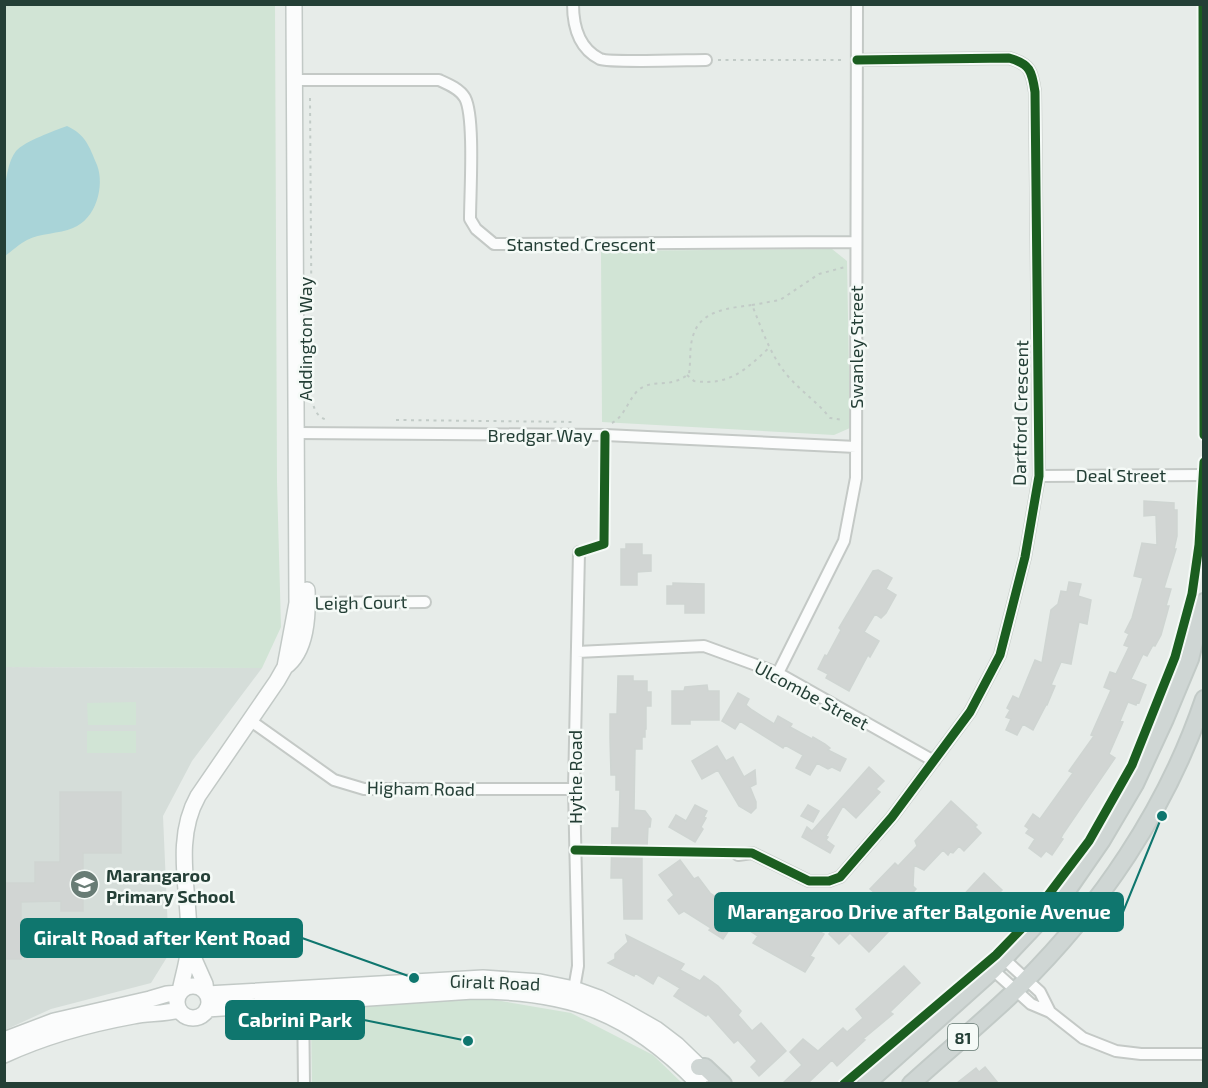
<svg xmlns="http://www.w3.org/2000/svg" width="1208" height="1088" viewBox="0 0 1208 1088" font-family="'Exo 2',sans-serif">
<rect width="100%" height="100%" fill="#e7ece9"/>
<path fill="#d5ddd9" d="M4,667l258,1 -70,93 -29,55 6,138 -18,29 -100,26 -46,21z"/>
<path fill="#d1e4d5" d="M4,5h271l2,477 4,145 -19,41 -257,-1z
M832,249l15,12 3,167 -16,7 -232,-13 -1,-171z
M136,702v23h-48l-1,-22z
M87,731h49v22h-49z
M484,998l87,15 82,42 29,28h-370l-1,-57 12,-17z"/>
<path fill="#a9d4d8" d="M67,126c19,9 22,20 30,39 8,21 -1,54 -24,63 -14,6 -33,5 -46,12 -8,4 -15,11 -22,16 -1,-26 -5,-85 11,-105 9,-10 38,-20 51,-25z"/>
<path fill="#d1d5d3" stroke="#cfd5d2" stroke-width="1.5" d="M1144,501l30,2v7h3v26l-3,13h2l-12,39 7,1 -5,17h3l-8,29 -6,11 -2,-1 -6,11 -4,-2 -12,25 15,6 -7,18 -2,-1 -1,3 -8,-3 -8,19 3,1 -14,32 6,4 -52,76 -2,4 2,1 -11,16 -6,-4 -5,6 -12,-9 6,-9 -9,-6 3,-4 -4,-3 8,-12 7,5 33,-46 -4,-2 25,-35 -3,-1 20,-45 -7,-3 6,-15 6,2 13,-27 -5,-2 5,-11 -4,-2 7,-14 11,-40 -9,-2 8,-33 15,2 -1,-30 -12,1z
M626,544h16v11h9v16l-14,1v13h-16v-36h5z
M878,570l14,8 -6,11 10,6 -10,18 -5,5 -6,-4 -11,18 15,9 -9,16 -2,-2 -19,36 -23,-13 2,-4 -10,-5 7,-14 2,1 14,-26 -2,-2 16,-27 18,-30z
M1069,582l12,2 -3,12 13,4 -4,24 -8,-2 -8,42 -10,-2 -10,23 4,1 -8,19h-1l-13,25 -10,-6 -6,11 -11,-5 5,-11 -5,-2 4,-7 -3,-2 6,-12 6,3 16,-39 7,3 9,-53 7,-6 3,-13 6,1z
M673,583l31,1v29h-19v-9h-18v-18h6z
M618,676h15v5h14v11h4v14h-5v23h-1v8h-3v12h-7l-1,61 11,1 6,8 -1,8h-2l-1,20h-5v72h-18l-1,-41h-12l1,-50h7l1,-38h-4v-15h-5l-1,-37v-24h7z
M707,685l1,6h11v29h-29v4h-18v-33h12l1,-4z
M738,693l11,6 -3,6 6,5 22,14 4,-8 14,8 -2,3 22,12 1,-2 12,7 5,4 -2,2 18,9 -6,12 -8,-4 -4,2 -11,-6 -7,12 -14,-7 7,-13 -18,-10 -2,3 -43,-27 -5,8 -13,-8z
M717,746l9,15 7,-4 11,20 11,-7 1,14 -6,3 6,15v6l-5,5 -12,-7 -21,-36 -16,9 -10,-18z
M869,767l15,14 -8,8 4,3 -24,26 -13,-12 -17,30 2,1 -2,3 8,6 -4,7 -28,-16 5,-10 5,4z
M60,792h61v61h-38v58h-22v-10l-40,1v57h-17v-76h31v-21h25z
M951,801l26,24 -2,2 6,6 -17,18 -5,-5 -6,7 -3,-1 -2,3 -5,-5 -19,20 -10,-5 -1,21 3,3 -14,15 -4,-4 -5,5 -6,-6 -15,16 16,17 -19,20 -19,-19 -11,11 -10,-10 14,-15 1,1 7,-7 2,2 22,-22 -5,-4 25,-26 3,3 19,-20 -2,-5z
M695,805l12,6 -3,6 2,1 -5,9 2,2 -8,13 -26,-15 7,-12 10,6z
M808,805l11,6 -6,11 -12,-6z
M680,860l14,19 4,-2 12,16 18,12 2,-4 15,10 11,-16 15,11 -6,9 20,13 7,-11 32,17 -14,22 4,2 -9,14 -52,-29 5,-7 -23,-15 -12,18 -14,-9 2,-2 -27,-17 -5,3 -11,-14 6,-5 -15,-20z
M984,873l18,17 -10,10 9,9 -16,17 -27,-25z
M626,935l58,29 -4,6 20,11 4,-5 14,10 23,25 -3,4 14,16 9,-8 25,28 -27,25 -8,-9 6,-6 -19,-21 -4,3 -26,-29 -2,2 -32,-20 6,-8 -22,-13 -5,9 -18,-11 -1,3 -26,-13 7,-4v-5l13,-12z
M904,966l16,17 -30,29 3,2 -30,25 2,1 -28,26 -5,-6 -24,23h-25l19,-18 -12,-13 13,-13 15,12 25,-23 4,4 16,-14 -7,-9z
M985,1067l13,16h-41l19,-15 3,4z"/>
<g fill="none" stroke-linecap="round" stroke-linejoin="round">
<defs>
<path id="street" d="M573,4c0,22 5,44 27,55 9,4 90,1 106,1
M296,80h143c9,4 21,9 26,18 10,19 5,96 5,121l6,10 18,15 362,-2
M297,433l308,2 251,12
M1039,476l165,-1
M303,603l122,-1
M577,652l127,-6 74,27 156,88
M778,673l66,-132 12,-63 1,-474
M251,721l83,59 30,9h210
M738,855l14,-2 57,28h20l11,-4 52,-60 78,-105 30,-57 25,-98 14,-81 -4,-384c-3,-21 -5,-28 -26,-34l-152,2
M1004,959l36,33 10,20
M993,970l38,34 19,8 33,26 33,13 25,3h63
M303,995l1,89
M573,995l5,-29 -4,-177 5,-237"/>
<path id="secondary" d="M285,667c22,-16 23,-52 22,-77
M189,948l16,36 1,8
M177 1002a16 16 0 1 1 32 0a16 16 0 1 1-32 0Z
M180,991c3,-15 8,-30 9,-45 2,-50 -17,-104 9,-150l79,-115 8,-14 12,-64 -3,-599
M207,994l276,-16 57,4 34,7 25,9 27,14 30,17 21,16 30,29
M207,1009l266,-18c98,0 157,22 226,93
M4,1040l50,-19 96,-22 17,-5 12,-1
M4,1055c41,-19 85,-31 129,-39 15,-3 31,-2 45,-6"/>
<path id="primary" d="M699,1067h6l18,17
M866,1084l127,-114 71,-75 38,-55 33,-56 30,-65 25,-60 14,-57
M911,1084c35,-32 72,-62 106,-95 82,-80 150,-180 187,-290"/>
</defs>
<use href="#street" stroke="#c4c9c6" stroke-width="14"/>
<use href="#secondary" stroke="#c2c9c6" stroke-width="18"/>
<use href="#primary" stroke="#c2cac7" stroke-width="20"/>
<path stroke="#c2cbc7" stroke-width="2" stroke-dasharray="3 4.5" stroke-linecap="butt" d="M718,60h126
M310,98l2,288
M752,305l28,-5 39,-26 26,-7
M687,375l7,6c36,5 51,-11 76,-34
M312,391c0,13 2,25 15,29
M396,420l180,2
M612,423c15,-8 17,-29 31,-36 16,-8 25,2 46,-13 2,-13 0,-26 4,-38 7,-26 37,-28 59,-31 9,22 17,46 31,65 13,18 33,30 47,48l14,2"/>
<use href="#street" stroke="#fbfcfc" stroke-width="10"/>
<use href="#secondary" stroke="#fbfcfc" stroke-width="15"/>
<use href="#primary" stroke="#cfd6d4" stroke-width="16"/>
<defs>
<path id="cycleway" d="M1203,4l1,431
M579,552l25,-8 1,-109
M575,850l177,3 57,28h20l11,-4 52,-60 78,-105 30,-57 25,-98 14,-81 -4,-384c-3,-21 -5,-28 -26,-34l-152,2
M844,1084l152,-129 31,-32 62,-82 43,-76 43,-108 17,-63 7,-49 5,-83"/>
</defs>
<use href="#cycleway" stroke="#f5faf7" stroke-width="13"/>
<use href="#cycleway" stroke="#1b5e20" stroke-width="9"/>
</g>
<defs>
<symbol id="school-disc" viewBox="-11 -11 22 22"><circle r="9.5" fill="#687c75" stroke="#f5faf7"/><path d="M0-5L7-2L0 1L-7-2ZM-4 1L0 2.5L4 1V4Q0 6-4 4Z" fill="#fff"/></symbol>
</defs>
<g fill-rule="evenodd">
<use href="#school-disc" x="68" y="868" width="33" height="33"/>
</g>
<g text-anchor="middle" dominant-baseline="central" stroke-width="5" stroke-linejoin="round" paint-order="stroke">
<rect fill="#f5faf7" stroke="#637770" stroke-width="1.5" x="948" y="1024" width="30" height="26" rx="4.5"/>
<g font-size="16" font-weight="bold" fill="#243f36">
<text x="963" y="1037">81</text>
</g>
<g font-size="18" fill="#243f36" stroke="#f5faf7">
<text x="581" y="244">Stansted Crescent</text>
<text transform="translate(305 339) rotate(-90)">Addington Way</text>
<text transform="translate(856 347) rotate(-90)">Swanley Street</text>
<text transform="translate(1020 413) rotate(-89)">Dartford Crescent</text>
<text x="540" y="435">Bredgar Way</text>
<text x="1121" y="475">Deal Street</text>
<text transform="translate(361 602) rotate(-1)">Leigh Court</text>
<text transform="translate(812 695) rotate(28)">Ulcombe Street</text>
<text transform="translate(575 777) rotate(-90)">Hythe Road</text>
<text transform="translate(421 788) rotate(1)">Higham Road</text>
<text transform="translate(495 982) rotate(2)">Giralt Road</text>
</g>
<g font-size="18" font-weight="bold" fill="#243f36" stroke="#f5faf7" text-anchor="start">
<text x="106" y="875">Marangaroo<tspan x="106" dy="21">Primary School</tspan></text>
</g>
</g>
<path fill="none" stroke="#0f766e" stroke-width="2" d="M1162 816L1123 912M414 978L302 938M468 1041L364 1020"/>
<g fill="#0f766e" stroke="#f5faf7" stroke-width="2">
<circle cx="1162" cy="816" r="6"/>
<circle cx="414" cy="978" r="6"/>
<circle cx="468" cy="1041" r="6"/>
</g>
<g fill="#0f766e" stroke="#0f766e" stroke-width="2">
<rect x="715" y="893" width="408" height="38" rx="6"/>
<rect x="21" y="919" width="281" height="38" rx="6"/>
<rect x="226" y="1001" width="138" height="38" rx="6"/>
</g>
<g font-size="20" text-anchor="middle" font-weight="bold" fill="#fff">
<text x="919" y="919">Marangaroo Drive after Balgonie Avenue</text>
<text x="162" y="945">Giralt Road after Kent Road</text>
<text x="295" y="1027">Cabrini Park</text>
</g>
<rect width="1208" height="1088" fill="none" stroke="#243f36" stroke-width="12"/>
</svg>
